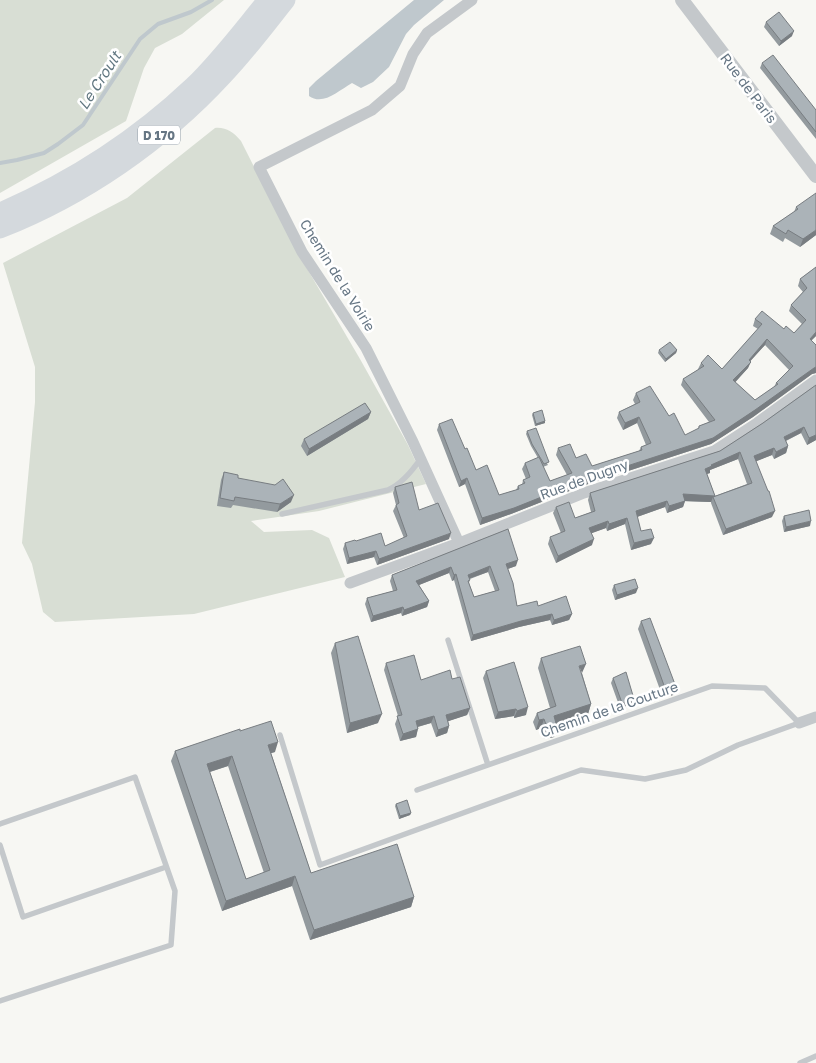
<svg xmlns="http://www.w3.org/2000/svg" width="816" height="1063" viewBox="0 0 816 1063" font-family="'Golos Text',sans-serif">
<rect width="100%" height="100%" fill="#f7f7f3"/>
<path fill="#d8ded4" d="M0,0h224l-42,34 -27,14 -11,20 -18,53 -126,72z
M215,128c11,-1 18,4 26,13l54,107 65,111 48,86 18,39 -107,27 -68,10 13,11 48,-2 17,8 16,39 -151,37 -139,8 -12,-10 -11,-48 -10,-21 13,-141v-35l-32,-104 124,-65z"/>
<path fill="#bfc8cd" d="M414,0h30l-30,25 -8,9 -17,33 -16,15 -12,6 -9,-5c-14,8 -29,23 -43,13v-8l7,-7z"/>
<g fill="none" stroke-linecap="round" stroke-linejoin="round">
<path stroke="#bfc8cd" stroke-width="4" d="M0,163l17,-3 27,-7 14,-9 25,-19 57,-86 18,-15 33,-12 21,-12"/>
<path stroke="#c4c8cb" stroke-width="5.5" d="M282,514l106,-24c13,-6 25,-20 33,-32
M448,640l40,125
M280,735l40,130 261,-95 64,9 41,-9 52,-25 61,-22 -34,-35 -53,-2 -295,104
M0,824l135,-47 40,114 -4,54 -171,56
M0,845l23,72 143,-50
M800,1063l16,-7"/>
<path stroke="#c4c8cb" stroke-width="11" d="M459,543l-46,-101 -47,-94 -64,-96 -43,-85 113,-57 28,-24 13,-32 14,-21 45,-33
M350,583l109,-40 125,-50 130,-42 43,-28 59,-43
M799,723l17,-6"/>
<path stroke="#c4c8cb" stroke-width="14" d="M682,0l134,176"/>
<path stroke="#d4d9dd" stroke-width="19" d="M0,212c70,-30 137,-73 193,-126 27,-26 50,-57 74,-86
M0,229c84,-33 162,-87 223,-153 23,-24 43,-51 63,-76"/>
</g>
<path fill="#939a9e" fill-rule="evenodd" d="M766,22l26,14 -13,10 -15,-19z
M762,63l54,47v29l-56,-71z
M796,207l20,28 -16,12 -15,-9 -2,4 -13,-8 3,-8 21,-14z
M816,267v69l-5,4 5,5v28l-4,1 -59,43 -42,27 -129,42 -71,28 -31,11 -15,-41 -6,3 -22,-57 2,-6 26,25 11,21 23,25 17,-5 2,-4 4,-1 1,-5 3,-1 -4,-10 3,-6 13,-5 -7,-12 -5,-12 1,-3 21,34 -5,2 7,14 17,-6 -11,-20 2,-7 34,18 47,-15 2,-4 5,-2 -9,-22 -14,7 -6,-12 2,-6 16,-8 -2,-4 3,-7 33,23 16,19 13,-6 1,-3 10,-4 -28,-37 2,-6 16,-10h-1l3,-6 21,6 36,-40 -5,-3 2,-7 39,14 8,-9 -13,-13 2,-6 12,-13 -5,-6 2,-7zM765,345l24,25 -13,13 -2,4 -19,13 -20,-18 13,-14 2,-7z
M659,350h18l-1,3 -11,9 -7,-9z
M816,385v55l-9,5 -6,-12 -15,8 2,5 -2,7 -12,6 -2,-4 -16,6 16,56 -49,18 -12,-32v-1l-26,-1 -2,6 -16,6 -2,-6 -28,10 4,14 10,13 -20,6 -6,-26 -18,7 -1,-3 -15,5 1,12 -36,18 -8,-19 2,-7 11,-4 -8,-20 3,-6 19,11 16,-6 -3,-12 2,-7 130,-42 43,-28zM738,459l9,25 -32,12 -8,-22 3,-1v-3z
M371,412l-3,7 -61,37 -6,-10 3,-7z
M533,413l12,8v2l-10,3 -3,-11z
M224,472l14,6 53,24 -14,10 -44,-7 -2,3 -14,-2 4,-26z
M395,487l54,52 -72,26 -3,-8 -27,7 -4,-15 2,-6 11,-2 29,5 19,-8 -11,-27 3,-6 -3,-12z
M784,516l26,10 -26,6 -2,-11z
M508,529l8,37 -8,3 9,37h21l34,8 -3,6 -17,5 -2,-5 -31,7 -48,14 -17,-61 -2,1 -3,-8 -30,12 10,16 -2,6 -25,9 -1,-3 -30,9 -6,-18 2,-6 26,-7 -3,-10 2,-6zM488,572l7,19 -21,6 -5,-14 1,-4z
M614,585l22,8 -21,7 -3,-10z
M641,621l35,66 -3,8 -10,3 -25,-69z
M335,643l43,80 -31,10 -16,-80z
M541,658l41,15 9,31 -3,10 -32,10 -2,13 -10,2 -3,-11 -5,2 -3,-8 4,-9 13,-5 -12,-40z
M386,663l35,17 31,-1 18,29 -3,7 -19,6 1,5 -2,7 -11,4 -5,-14 -13,4 -2,10 -16,4 -5,-17 3,-8 -14,-46z
M486,671l40,44 -12,3v-2l-19,3 -12,-41z
M613,678l19,26 -12,4 -9,-25z
M240,731l35,21 -4,1 40,120 103,24 -3,10 -101,33 -18,-54 -70,25 -51,-150 4,-10zM228,766l36,107 -18,6 -36,-107z
M396,804l15,9 -1,2 -11,4 -4,-13z"/>
<path fill="#787d81" d="M794,31l-2,5 -13,10 2,-5z
M816,230v5l-16,12 3,-8z
M816,332v4l-9,9 3,-6z
M767,339l-2,6 -19,21 3,-6z
M677,350l-1,3 -11,9 1,-3z
M751,362l-3,6 -17,19 2,-7z
M816,367v6l-4,1 -59,43 -42,27 -129,42 -71,28 -31,11 2,-7 102,-38 129,-42 101,-70z
M371,412l-3,7 -61,37 2,-7z
M639,417l-2,6 -14,7 2,-7z
M545,421v2l-10,3 1,-2z
M804,427l-3,6 -20,10 3,-6z
M816,435v5l-9,5 2,-7z
M788,446l-2,7 -12,6 2,-7z
M774,448l-2,7 -20,8 2,-7z
M740,452l-2,7 -28,11v3l-7,2 2,-6 6,-4z
M467,478l-2,6 -6,3 2,-6z
M683,494l32,2 -2,1 -2,5 -30,-1z
M294,495l-3,7 -14,10 3,-8z
M667,501l-2,6 -31,11 2,-7z
M685,501l-2,6 -16,6 2,-7z
M775,511l-3,6 -49,18 3,-6z
M627,518l-2,6 -18,7 2,-7z
M608,521l-2,7 -19,7 2,-7z
M811,521l-1,5 -26,6 2,-5z
M451,533l-2,6 -72,26 2,-6z
M654,538l-3,6 -20,6 3,-7z
M594,539l-2,6 -36,18 2,-7z
M376,551l-2,6 -27,7 2,-6z
M518,560l-2,6 -12,4 2,-6z
M490,566l-2,6 -23,8 3,-5z
M451,567l-2,6 -35,14 2,-6z
M456,574l-2,6 -2,1 2,-6z
M638,588l-2,5 -21,7 2,-5z
M429,601l-2,6 -25,9 2,-6z
M403,607l-2,6 -30,9 2,-6z
M552,614l-2,6 -31,7 -48,14 2,-6 48,-14z
M572,614l-3,6 -17,5 2,-5z
M586,664l-4,9 -3,-7z
M676,687l-3,8 -10,3 3,-7z
M634,699l-2,5 -12,4 2,-5z
M591,704l-3,10 -38,12 4,-10z
M528,707l-2,8 -12,3 3,-7z
M470,708l-3,7 -24,8 3,-8z
M516,709l-2,7 -19,3 3,-7z
M382,714l-4,9 -31,10 3,-10z
M434,716l-3,7 -18,5 3,-7z
M544,719l-3,9 -5,2 3,-10z
M449,726l-2,7 -11,4 2,-7z
M557,727l-3,10 -10,2 4,-9z
M418,729l-2,8 -16,4 3,-7z
M278,742l-3,10 -11,3 4,-10z
M232,756l-4,10 -25,8 4,-10z
M411,813l-1,2 -11,4 1,-3z
M295,876l-3,10 -70,25 4,-10z
M414,897l-3,10 -101,33 4,-10z"/>
<path fill="#abb3b8" stroke="#787d81" fill-rule="evenodd" d="M779,12l15,19 -13,10 -15,-19z
M773,55l43,55v22l-54,-69z
M816,193v37l-13,9 -15,-9 -2,4 -13,-8 25,-17 -2,-2z
M816,267v65l-6,7 6,6v22l-2,1 -59,42 -42,28 -129,42 -70,28 -32,10 -15,-40 -6,3 -22,-57 13,-5 13,30 2,-1 9,22 11,-5 12,30 20,-6 -1,-3 7,-3 -2,-3 7,-3 -5,-14 14,-6 11,24 22,-8 -14,-25 12,-4 6,14 10,-4 6,12 50,-16 -1,-3 10,-4 -12,-26 -14,6 -6,-11 21,-10 -4,-9 14,-7 19,30 5,-3 11,22 14,-7v-2l16,-6 -32,-41 21,-13 -3,-3 7,-8 14,14 40,-45 -7,-5 7,-8 22,18 2,-3 8,7 12,-13 -15,-15 16,-17 -7,-9zM767,339l26,27 -17,17 2,1 -23,16 -22,-20 18,-18 -2,-2z
M670,342l7,8 -11,9 -7,-9z
M816,385v50l-7,3 -5,-11 -20,10 4,9 -12,6 -2,-4 -20,8 14,35h1l6,20 -49,18 -13,-32 39,-14 -12,-31 -29,13 1,1 -7,3 10,27 -32,-2 2,7 -16,5 -2,-5 -31,10 5,20 10,-2 3,9 -20,5 -7,-25 -18,6 -1,-3 -19,7 5,11 -36,17 -8,-19 15,-6 -9,-24 13,-5 6,16 20,-7 -5,-18 130,-42 43,-28z
M365,403l6,9 -62,37 -5,-10z
M542,410l3,11 -9,3 -3,-11z
M536,428l13,34 -5,2 -12,-20 -5,-13z
M224,472l14,3v3l37,7 8,-6 11,16 -14,9 -45,-7 -1,4 -14,-3z
M412,482l7,28 19,-7 13,30 -72,26 -3,-8 -27,7 -4,-15 10,-3 1,1 25,-8 4,13 22,-10 -11,-31 3,-2 -4,-16z
M809,510l2,11 -25,6 -2,-11z
M508,529l10,31 -12,4 7,19 4,23 20,-5 1,5 28,-10 6,18 -18,6 -2,-6 -31,7 -48,14 -17,-61 -2,1 -3,-8 -35,14 13,20 -25,9 -1,-3 -30,9 -6,-18 30,-8 -5,-15zM490,566l9,24 -25,7 -6,-16 2,-1 -2,-5z
M635,579l3,9 -21,7 -3,-10z
M650,618l26,69 -10,4 -25,-70z
M358,636l24,78 -32,9 -15,-80z
M580,646l6,18 -7,2 12,38 -37,12 3,11 -9,3 -4,-11 -5,1 -2,-7 19,-7 -15,-48z
M414,655l7,25 29,-10 2,9 8,-2 10,31 -24,7 3,11 -11,4 -4,-14 -18,5 2,8 -15,5 -6,-18 5,-1 -16,-52z
M514,662l14,45 -11,4 -1,-2 -18,3 -12,-41z
M626,672l8,27 -12,4 -9,-25z
M271,721l7,21 -10,3 43,128 86,-29 17,53 -100,33 -19,-54 -69,25 -51,-150 65,-22v2zM232,756l38,114 -24,9 -39,-115z
M407,800l4,13 -11,3 -4,-12z"/>
<g text-anchor="middle" dominant-baseline="central" stroke-width="5" stroke-linejoin="round" paint-order="stroke">
<rect fill="#fff" stroke="#949fa9" stroke-width="1" x="138" y="125.5" width="42" height="19" rx="4"/>
<g font-size="12" font-weight="bold" fill="#667684">
<text x="159" y="135">D 170</text>
</g>
<g font-size="14" fill="#667684" stroke="#fff">
<text transform="translate(749 88) rotate(53)">Rue de Paris</text>
<text transform="translate(338 275) rotate(58)">Chemin de la Voirie</text>
<text transform="translate(584 479) rotate(-20)">Rue de Dugny</text>
<text transform="translate(609 709) rotate(-19)">Chemin de la Couture</text>
</g>
<g font-size="15" font-style="italic" fill="#617781" stroke="#fff">
<text transform="translate(99 80) rotate(-57)">Le Croult</text>
</g>
</g>
</svg>
